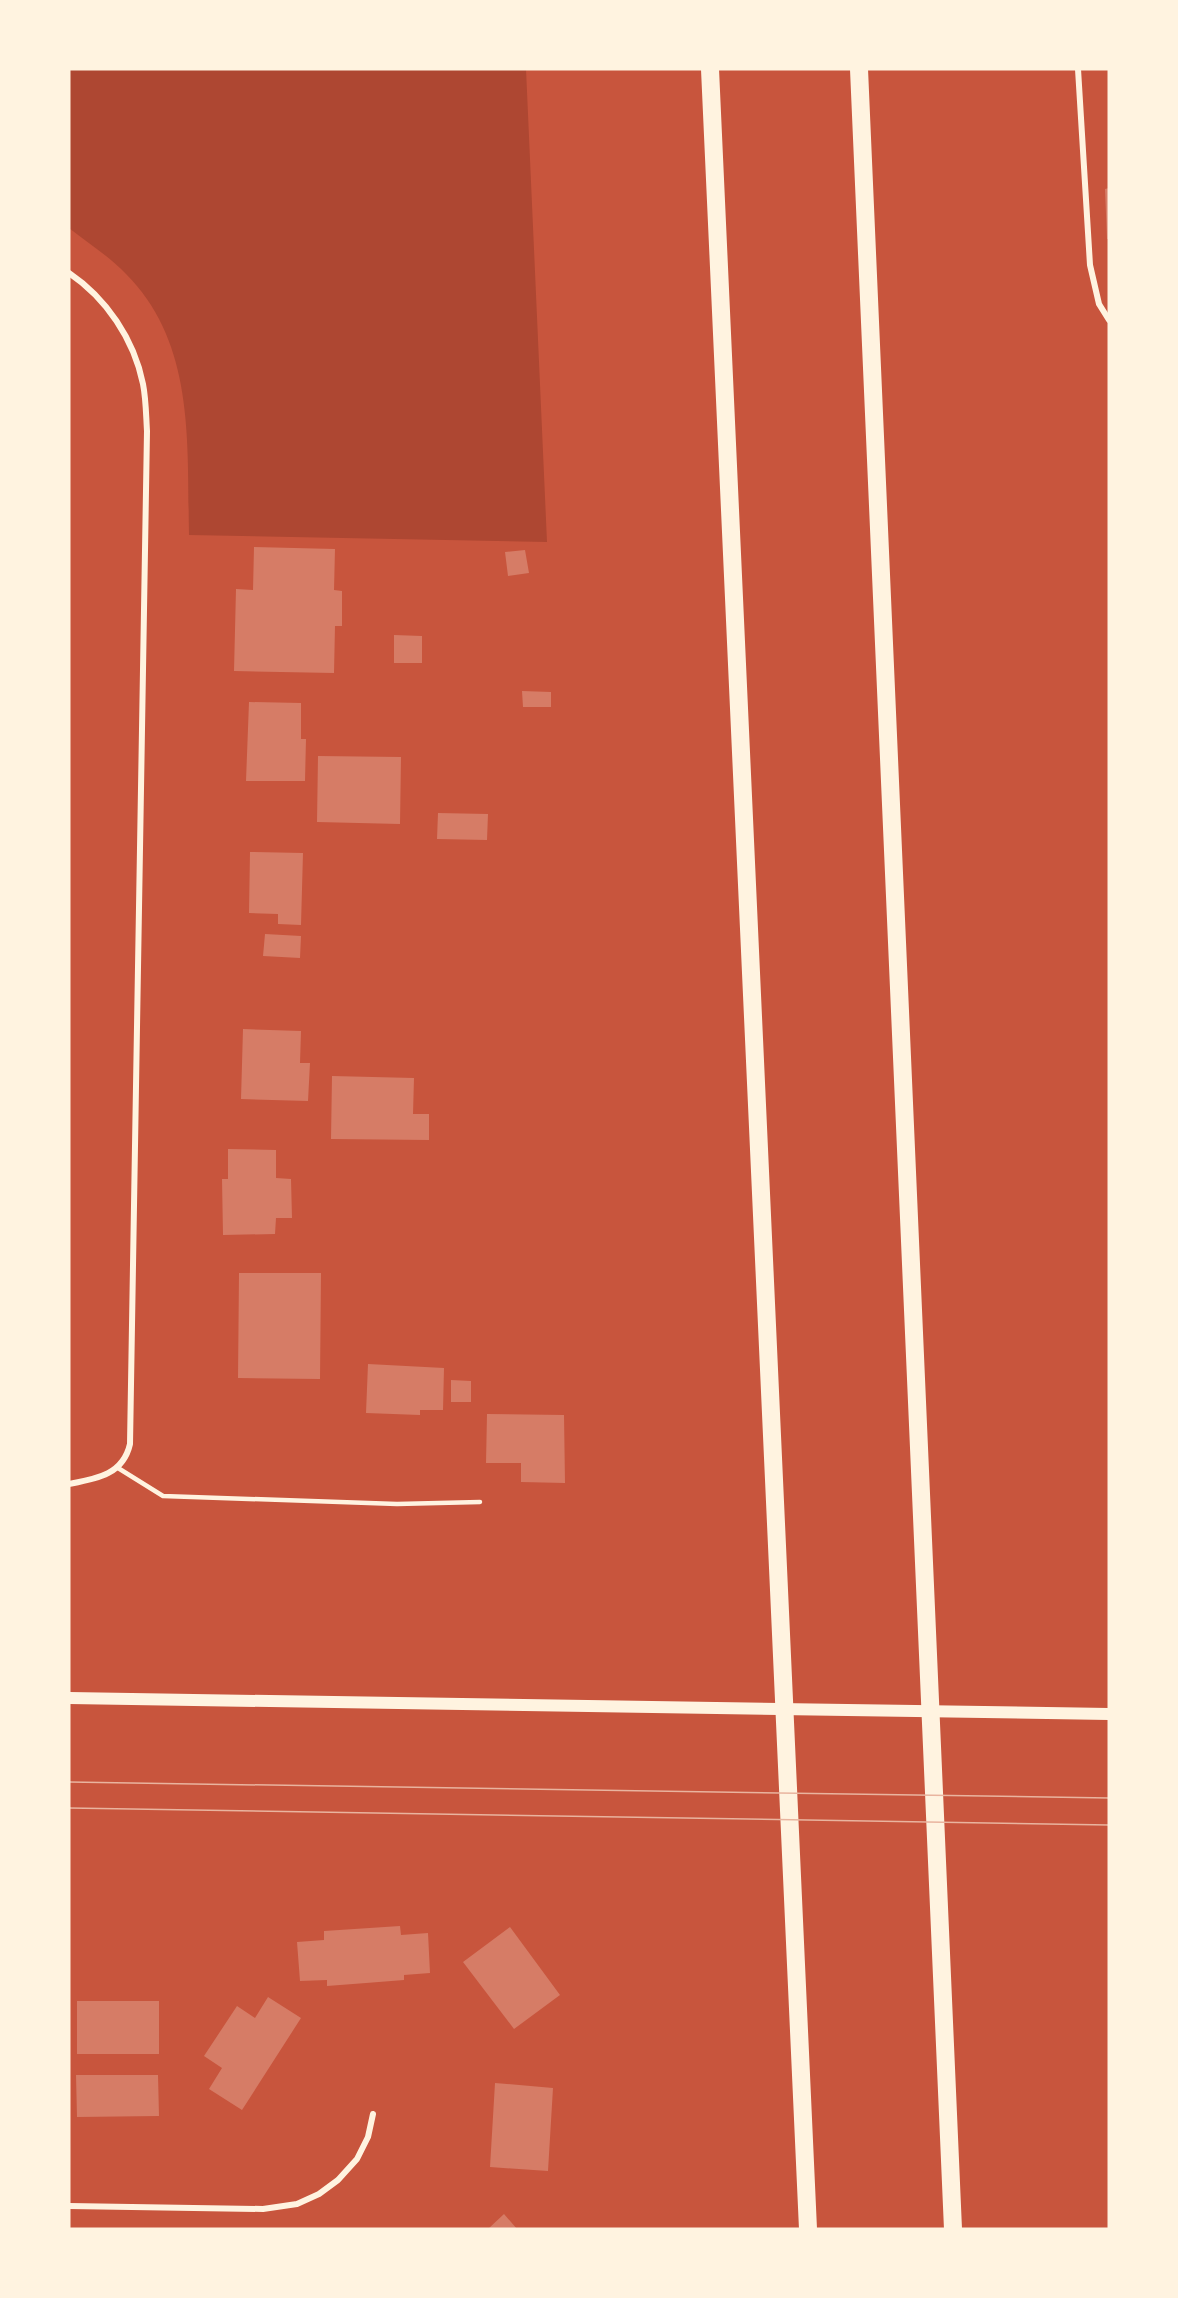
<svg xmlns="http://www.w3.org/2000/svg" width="1178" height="2298" viewBox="0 0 1178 2298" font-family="Roboto,sans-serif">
<rect width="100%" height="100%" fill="#c8553d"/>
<path fill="#ae4732" d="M69,69h457l21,473 -358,-7c-2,-90 7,-191 -63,-261 -16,-17 -38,-31 -57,-46z"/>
<path fill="#d67c66" d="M1109,188v51h-2l-2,-50z
M254,547l81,2 -1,41 8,1v35h-7l-1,47 -100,-2 2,-82 17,1z
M525,550l4,23 -21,3 -3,-24z
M394,635l28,1v27h-28z
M522,691l29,1v15h-28z
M249,702l52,1v36h5l-1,42h-59z
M318,756l83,1 -1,67 -83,-2z
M438,813l50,1 -1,26 -50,-1z
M250,852l53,1 -2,72 -23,-1v-10l-29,-1z
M265,934l36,2 -1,22 -37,-2z
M243,1029l58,2 -1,32h10l-2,38 -67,-2z
M332,1076l82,2 -1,36h16v26l-98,-1z
M228,1149l48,1v28l15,1 1,39h-16l-1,16 -52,1 -1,-56h6z
M239,1273h82l-1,106 -82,-1z
M368,1364l76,4 -1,42h-23v5l-54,-2z
M451,1380l20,1v21h-20z
M487,1414l77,1 1,68 -44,-1v-19h-35z
M400,1926l1,9 27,-2 2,40 -26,2v5l-38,3 -39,3v-6l-27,1 -3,-39 27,-2v-9z
M510,1927l50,68 -46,34 -51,-67z
M268,1997l33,21 -59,92 -33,-21 13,-21 -18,-12 33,-50 18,12z
M77,2001h82v53h-82z
M76,2075h82l1,41 -82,1z
M495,2083l58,5 -5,83 -58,-4z
M504,2214l13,15h-29z"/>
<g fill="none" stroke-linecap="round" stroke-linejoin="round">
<path stroke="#fff3e0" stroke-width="4.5" d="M118,1468l45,28 234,8 83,-2"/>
<path stroke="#fff3e0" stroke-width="6" d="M1078,69l12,196 9,39 10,16
M69,273c37,25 65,66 74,111 3,15 3,31 4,47l-17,1013c-7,31 -34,35 -61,40
M69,2206l194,3 34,-5 22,-10 19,-14 19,-21 11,-22 5,-23"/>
<path stroke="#fff3e0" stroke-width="12" d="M69,1698l1040,16"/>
<path stroke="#fff3e0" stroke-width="18" d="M710,69l98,2160
M859,69l94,2160"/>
<path stroke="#e9b49f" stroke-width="1.5" d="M69,1782l1040,16
M69,1808l1040,17"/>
</g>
<rect width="1178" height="2298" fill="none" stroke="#fff3e0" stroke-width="141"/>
</svg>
